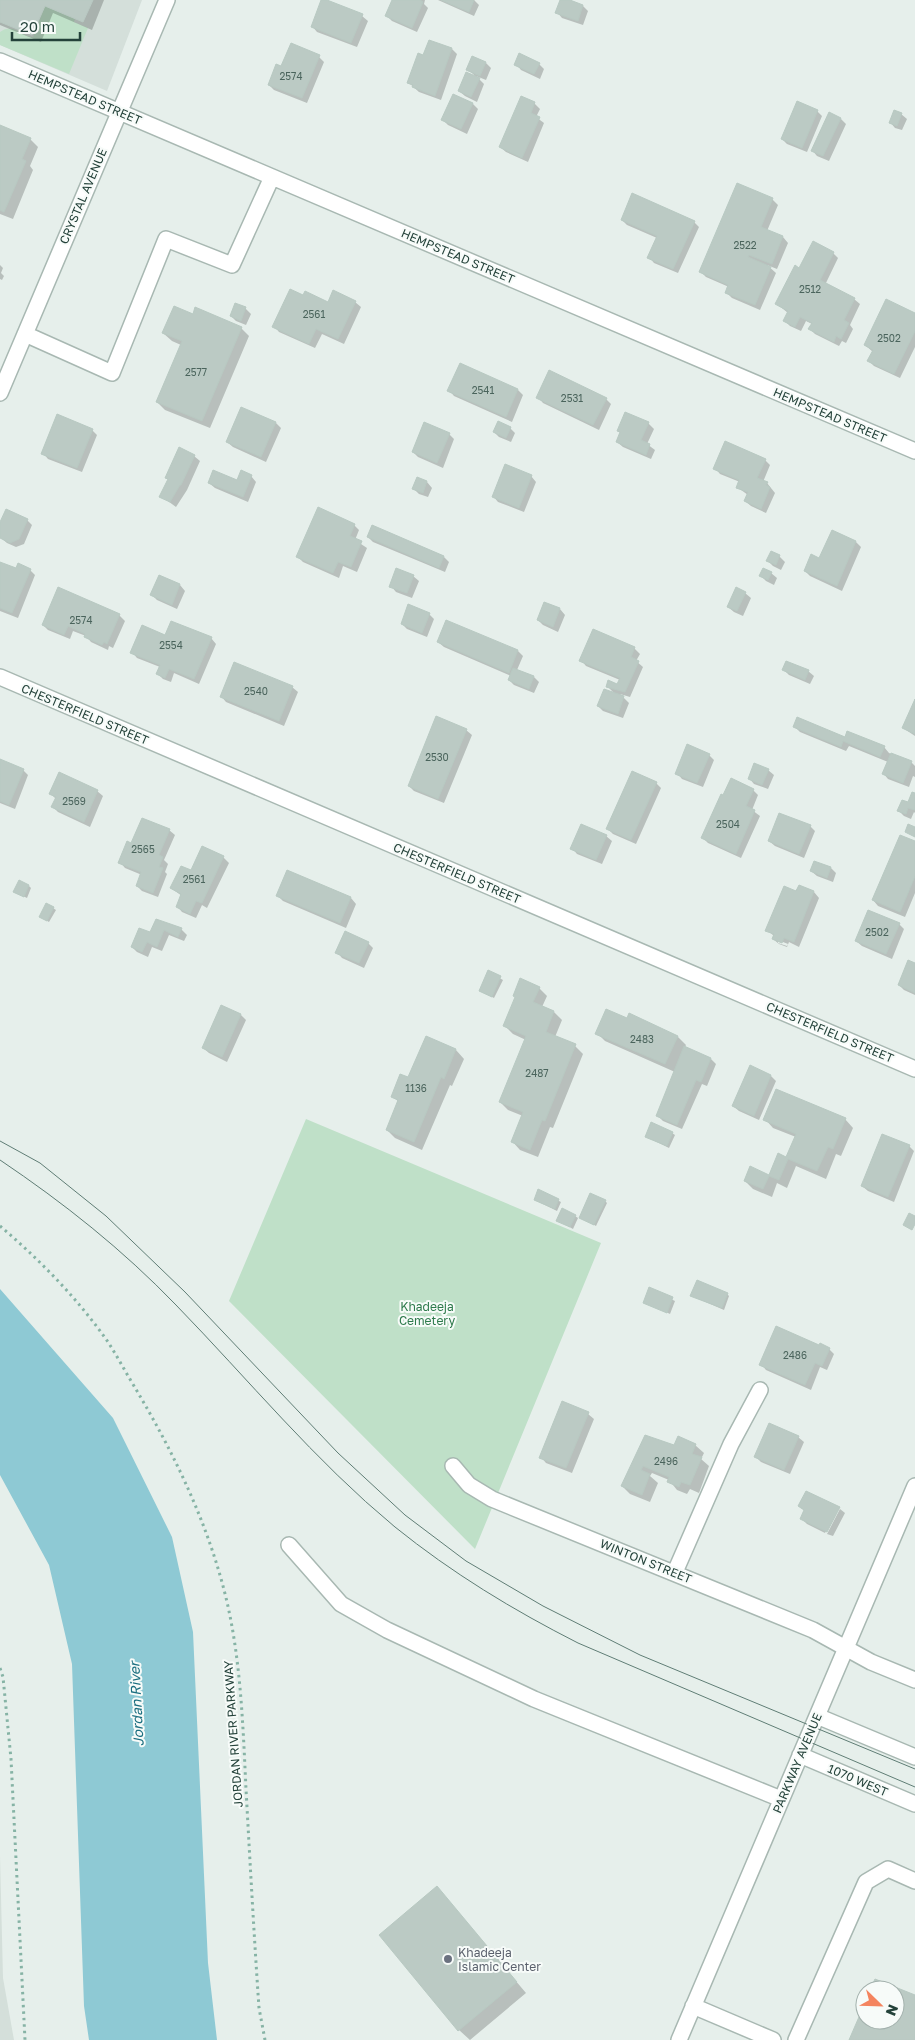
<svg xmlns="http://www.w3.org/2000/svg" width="915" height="2040" viewBox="0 0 915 2040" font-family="'Golos Text',sans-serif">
<rect width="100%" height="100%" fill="#e6efeb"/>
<path fill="#d4dfda" d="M0,0h142l-35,91 -107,-46z
M0,1856l3,122 11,62h-14z"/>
<path fill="#bfe0c8" d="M45,6l30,13 -1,3 14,6 -19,46 -69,-29v-13c13,-10 21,4 33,5z
M306,1119l295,124 -126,306 -246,-248z"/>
<path fill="#8ec9d4" d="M0,1289l113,129 59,119 21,95 15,331 9,77h-128l-5,-34 -12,-342 -23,-99 -49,-90z"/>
<path fill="#0003" fill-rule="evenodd" d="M0,0h104l-12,30 -39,-17 -12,29 -41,-17z
M323,0l39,16 6,5 -11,26 -40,-15 -5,-6z
M393,0h32l-1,4 4,4 -11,24 -25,-11 -6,-6z
M438,0h36l5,5 -5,11z
M561,0l22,6 5,5 -5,14 -21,-7 -5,-6z
M452,49l5,5 -16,46 -22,-8 -10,-9 15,-27z
M319,57l5,5 -17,41 -33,-13 -5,-5 13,-17z
M486,63l5,5 -5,12 -10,-4 8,8 -7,18 -12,-6 -6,-5 17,-14 -8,-8z
M516,64h23l5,5 -4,10 -19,-9z
M454,95l19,9 5,5 -11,25 -19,-9 -5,-5z
M534,103l6,6 -4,8 8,6 -16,39 -22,-10 -6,-5z
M817,111l5,5 -15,36 -20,-8 -5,-5z
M829,114l12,5 5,5 -17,37 -12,-5 -5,-6z
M901,114l6,5 -5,11 -7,-2 -5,-6z
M0,129l30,10 8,8 -8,19 3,4 -20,49 -13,-5z
M738,185l34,14 6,6 -11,26 16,6 5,6 -11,26 -10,-4 9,8 -16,37 -28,-12 -6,-6 3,-5 -23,-10 -5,-5z
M622,220l72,2 5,5 -21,46 -24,-10 -5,-6 8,-19 -30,-13z
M833,253l5,5 -13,27 29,14 6,5 -10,21 3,4 -7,14 -4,-2 -3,5 -24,-12 -5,-5 2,-5 -6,-3 -5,10 -11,-5 -6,-6 4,-7 -11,-9 23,-34z
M0,265l3,3 -2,5 3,3 -2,4 -2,-1z
M303,297l26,7 26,-2 6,5 -17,37 -22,-10 -7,14 -36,-16 -5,-6z
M245,308l6,6 -5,11 -10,-4 -5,-5z
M915,314v33l-15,31 -26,-12 -5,-5 4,-9 -8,-7z
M193,315l48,13 8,8 -39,92 -45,-18 -8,-8 24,-57 -9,-4 -9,-8z
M461,364l57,26 5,5 -11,27 -58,-26 -5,-6z
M538,397l68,2 5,5 -12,26 -56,-27z
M242,409l34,14 5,5 -15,34 -33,-15 -6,-5z
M648,423l6,6 -7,15 8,6 -4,9 -28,-12 -6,-5 4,-9 -3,-3z
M510,428l5,5 -4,9 -12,-5 -5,-5z
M92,430l5,5 -15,37 -34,-13 -5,-6z
M449,434l5,5 -11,29 -25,-11 -5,-5z
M194,456l6,5 -13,29 -11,17 -15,-11 8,-16 -2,-2z
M765,460l5,5 -7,17 4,1 8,10 -9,20 -15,-7 -6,-5 3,-6 -11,-8 3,-5 -20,-8 -5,-6z
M251,476l5,6 -8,20 -33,-14 -6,-5 29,-2z
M531,476l5,6 -12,30 -26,-10 -5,-6z
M427,482l5,6 -4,9 -9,-3 -5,-5z
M27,520l5,5 -8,19 -8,3 -9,-4 -6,-5 -1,-12z
M354,525l5,5 -4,10 12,8 -10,24 -14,-6 -4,12 -36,-16 -6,-6z
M372,527l72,30 5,5 -4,10 -72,-30 -5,-5z
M832,531l24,11 5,5 -19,44 -32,-15 -5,-5 15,-12z
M779,556l6,6 -4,8 -8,-4 -5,-5z
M0,563l16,7h14l5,5 -17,43 -18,-7z
M771,573l6,5 -3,7 -8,-4 -5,-5z
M160,576l20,9 5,6 -8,18 -20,-9 -5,-5z
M413,576l6,5 -7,17 -16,-6 -5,-6z
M745,593l6,5 -8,18 -9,-4 -6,-5z
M545,603l15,6 5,6 -7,17 -15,-7 -5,-5z
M429,614l5,5 -7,18 -20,-8 -5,-5z
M119,615l6,6 -12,27 -4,-2 -1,4 -17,-8 -5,-6 -13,-5 -3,8 -22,-9 -5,-5z
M166,636l45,2 5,6 -17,40 -25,-11 -3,9 -8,-3 -6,-6 3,-6 -23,-9 -5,-6z
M438,642l80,9 5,5 -6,14 17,7 5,5 -5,11 -20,-8 -5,-5 2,-4 -67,-29z
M634,648l6,6 -4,7 7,6 -13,30 -10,-3 9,9 -6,15 -20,-7 -5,-5 17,-12 -8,-8 11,-1 2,-5 -34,-14 -5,-6z
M784,670l24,1 6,5 -4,8 -21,-9z
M292,687l6,5 -14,34 -58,-24 -5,-6z
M915,702v34l-12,-8z
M795,727l89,20 5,6 22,9 4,4v11l-2,-1 -4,11 -21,-8 -5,-6 5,-11 -39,-16 -3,5 -46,-19z
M466,730l6,5 -28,68 -30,-12 -5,-5z
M709,755l5,5 -11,27 -21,-8 -5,-6z
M0,761l23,9 5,5 -13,34 -15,-6z
M768,770l6,5 -6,14 -14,-5 -5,-6z
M656,783l5,5 -25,56 -23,-10 -5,-5z
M753,790l5,5 -6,15 8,6 -19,42 -33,-15 -5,-5z
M97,791l6,5 -13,31 -32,-15 -5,-5 3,-8 -5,-5z
M915,794v19l-1,-1 -3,7 -7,-3 -5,-5 10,-7z
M810,826l5,5 -11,27 -29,-12 -6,-5z
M169,830l6,5 -11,25 4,4 -3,8 2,2 -9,23 -16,-6 -5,-5 5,-11 -17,-7 -5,-6 12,-17z
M606,836l6,5 -10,23 -25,-10 -5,-6z
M915,843v50l-10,24 -27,-11 -5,-6z
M203,848l20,9 6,6 -22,45 -5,-3 -6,13 -14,-6 -5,-6 5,-10 -11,-8 21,-16z
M815,862l16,6 5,5 -3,9 -16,-6 -6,-5z
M287,872l64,26 5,6 -10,24 -63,-27 -5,-5z
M29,886l2,2 -4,10 -12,-6z
M799,886l15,6 5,6 -20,49 -10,-5 -2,5 -8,-3 -6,-5 1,-3 -7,-6zM778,940l10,4 -1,2 -9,-3z
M53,908l3,2 -7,12 -9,-5z
M157,920l24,9 6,6 -3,6 -15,-6 -7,16 -10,-4 -4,10 -11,-5 -5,-5 19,-13z
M899,924l5,5 -12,30 -30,-13 -6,-5z
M368,943l5,5 -9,20 -22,-10 -5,-6z
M915,964v31l-11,-5 -5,-5z
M489,972l14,8 -9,18 -14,-7z
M539,988l8,8 -5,11 12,5 8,8 -7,17 20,9 8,8 -30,74 -3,-1 -12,30 -18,-7 -8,-9 11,-25 -15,-6 -8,-8 26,-62 -13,-6 -8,-8z
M222,1006l19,9 5,5 -19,42 -18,-9 -6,-5z
M629,1015l49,22 8,8 -1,2 26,12 5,5 -9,22 -5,-2 -20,45 -19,-8 -5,-5 17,-44 -70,-31 -8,-8 30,-13z
M427,1038l29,12 8,9 -12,27 -2,-1 -28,65 -27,-12 -8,-8 12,-28 -7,-6 16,-17z
M750,1067l21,9 5,5 -17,39 -20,-9 -6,-5z
M765,1119h80l8,9 -12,28 -5,-2 -10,25 -30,-13 -9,22 -10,-5 -5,14 -19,-8 -8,-8 5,-13 20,8 17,-17 9,-22 -23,-9z
M672,1133l3,2 -6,13 -22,-11z
M909,1146l5,5 -20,51 -26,-11 -6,-5z
M539,1191l22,11 -4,9 -22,-11z
M605,1201l2,2 -11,23 -16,-9z
M575,1216l3,2 -5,11 -16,-9z
M650,1289l25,12 -5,13 -25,-12z
M727,1294l2,2 -5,14 -32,-14z
M820,1347l9,2 5,5 -7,16 -7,-3 -9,23 -45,-20 -5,-6z
M563,1403l25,11 6,5 -22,54 -26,-10 -5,-6z
M646,1436l28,11 21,-2 9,8 -3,6 8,7 -10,27 -9,-4 -3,5 -10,-4 -8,-10 -17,-7 -2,3 8,7 -8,19 -20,-8 -8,-8z
M798,1437l6,5 -14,32 -29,-12 -6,-6z
M807,1492l32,16 -14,25 -18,-9 -5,-5 3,-8 -5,-5z
M840,1509l5,4 -12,23 -6,-2z
M437,1888l89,105 -56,47 -11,-10z"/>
<path fill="#bbcac4" stroke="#b8c9c2" d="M0,0h93l-10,22 -38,-16 -13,29 -32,-13z
M321,0h6l36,14 -12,29 -40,-16z
M392,0h28l3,2 -11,26 -27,-12z
M441,0h33l-5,12z
M560,0h10l13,5 -5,16 -23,-8z
M429,40l23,8 -17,48 -23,-9 1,-2 -6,-2 11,-30 5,2z
M291,43l29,12 -18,43 -34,-13 8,-21 5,2z
M519,53l21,10 -6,11 -20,-9z
M472,56l14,6 -6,14 -14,-6z
M466,72l14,6 -9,19 -13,-6z
M453,94l20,9 -12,26 -20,-9z
M521,96l14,6 -4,11 9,4 -18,41 -23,-11z
M797,101l21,9 -16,38 -21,-9z
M894,110l8,3 -5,13 -8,-3z
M829,112l12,6 -18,38 -12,-5z
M0,125l31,13 -9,21 4,2 -22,51 -4,-2z
M737,183l36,15 -12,29 22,9 -11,28 -23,-9 -1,2 23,10 -16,38 -30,-12 3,-8 -29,-13z
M632,193l63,28 -22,48 -26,-11 10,-22 -36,-16z
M813,241l21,11 -14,28 35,18 -11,22 5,3 -8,16 -5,-3 -2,6 -26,-13 4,-6 -12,-6 -5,10 -12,-6 5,-10 -13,-7 20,-39 4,3z
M290,289l13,6 2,-4 23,11 5,-12 23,11 -18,38 -22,-10 -7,15 -37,-17z
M886,299l29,14v18l-21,43 -27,-13 6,-11 -9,-5z
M235,303l11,4 -5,14 -11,-5z
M174,306l19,8 2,-7 47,20 -40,94 -46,-19 26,-61 -20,-8z
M460,363l58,26 -12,28 -59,-26z
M549,370l58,28 -14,27 -57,-27z
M241,407l35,15 -15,35 -35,-15z
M625,412l24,10 -8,18 9,4 -4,11 -30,-13 4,-10 -3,-1z
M57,414l36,15 -16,39 -36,-14z
M498,421l13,6 -5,11 -13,-6z
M424,422l26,11 -13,30 -25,-11z
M725,441l41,18 -9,19 11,4 -2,3 4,2 -9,22 -17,-8 4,-9 -12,-4 3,-8 -26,-11z
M179,447l16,8 -14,30h-1l-10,17 -11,-5 9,-18 -3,-1z
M505,464l27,11 -13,33 -27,-11z
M213,470l24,10 4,-10 11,5 -9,22 -35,-14z
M417,477l10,4 -4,12 -11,-4z
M318,507l37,17 -5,12 12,5 -11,26 -13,-5 -5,11 -37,-16z
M6,509l22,10 -9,20 -9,4 -10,-5v-16z
M372,525l72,31 -5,12 -72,-31z
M832,530l24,11 -19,45 -33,-15 7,-17 8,4z
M771,551l9,4 -4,10 -10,-4z
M0,562l16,6 2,-5 13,6 -19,44 -12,-5z
M396,568l18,7 -7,18 -18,-6z
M763,568l9,4 -4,8 -9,-4z
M159,575l21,9 -8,21 -22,-10z
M58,587l62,27 -13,30 -3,-2 -2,3 -18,-8 1,-3 -17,-8 -4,9 -22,-10z
M736,587l10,5 -9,19 -10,-4z
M544,602l16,6 -7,19 -16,-7z
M408,604l22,9 -8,20 -21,-9z
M446,620l72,30 -9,23 -72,-31z
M171,621l41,16 -18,42 -25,-10 -4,9 -9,-4 4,-9 -30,-12 12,-28 23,10z
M593,629l42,18 -4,10 8,4 -14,31 -19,-5 2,-7 9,4 3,-6 -41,-17z
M786,661l23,9 -4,10 -23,-10z
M234,662l59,24 -14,35 -59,-24z
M513,668l21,8 -5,13 -21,-9z
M604,689l20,7 -6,18 -21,-8z
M915,699v35l-13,-6z
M436,716l31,13 -29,70 -30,-13z
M797,717l48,20 2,-6 38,15 -5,11 -37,-16 -2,6 -48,-20z
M687,744l23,10 -13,29 -22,-9z
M891,753l21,8 -9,22 -21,-9z
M0,759l24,10 -15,36 -9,-4z
M754,763l15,6 -7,16 -14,-6z
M632,771l25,11 -26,58 -25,-11z
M59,772l39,18 -14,32 -33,-15 5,-10 -7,-3z
M731,778l23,11 -8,17 9,4 -19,44 -35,-16 20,-44 2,1z
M912,792l3,1v17l-7,-2 -2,6 -9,-3 5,-11 6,2z
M779,813l32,12 -12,29 -31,-13z
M142,818l28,11 -11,26 4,2 -4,10 4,1 -10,25 -17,-7 5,-14 -23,-9 9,-22 4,2z
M581,824l26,11 -11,25 -26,-11z
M908,824l7,3v10l-10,-5z
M900,835l15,6v35l-15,36 -28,-12z
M202,846l22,10 -22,47 -6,-2 -6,13 -14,-7 5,-13 -11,-6 11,-22 10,4z
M814,861l17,6 -4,11 -17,-7z
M287,870l64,27 -11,26 -64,-27z
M19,880l10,5 -5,12 -11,-5z
M799,885l15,6 -20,51 -10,-4 -2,5 -10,-4 2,-5 -9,-3 19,-45 12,5z
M46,903l8,4 -7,14 -8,-4z
M868,910l32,13 -14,31 -31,-13z
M156,919l26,9 -4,9 -14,-7 -7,17 -10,-5 -5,10 -11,-5 8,-19 11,4z
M345,931l24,11 -10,21 -24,-10z
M908,960l7,3v30l-17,-8z
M488,970l13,6 -9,21 -13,-6z
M520,978l20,9 -7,15 21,9 -8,21 30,12 -31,77 -3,-1 -12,30 -19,-8 12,-30 -24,-10 27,-66 -23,-10 12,-29 -2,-1z
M221,1005l20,9 -19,43 -20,-9z
M606,1009l21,9 2,-5 49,23 -13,28 -70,-30z
M426,1036l30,13 -12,30 -3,-2 -27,65 -28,-12 12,-30 -7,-3 9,-23 8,3z
M684,1046l27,12 -10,24 -5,-2 -19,45 -21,-9z
M750,1065l21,10 -17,41 -22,-10z
M776,1089l70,29 -13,31 -5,-2 -11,24 -29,-12 -9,21 -10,-4 -6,13 -19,-8 6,-15 19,9 9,-22 8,4 10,-23 -33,-14z
M651,1122l22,10 -6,14 -22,-9z
M882,1134l28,11 -22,52 -27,-11z
M538,1189l21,10 -4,10 -21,-9z
M590,1193l16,7 -12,25 -15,-7z
M562,1208l14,7 -6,12 -14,-6z
M909,1213l6,3v8l-3,6 -9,-5z
M697,1280l31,13 -6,15 -32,-12z
M649,1287l24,10 -6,16 -24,-10z
M776,1326l43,19 1,-2 10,5 -8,18 -7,-3 -10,22 -46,-20z
M562,1401l27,11 -23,56 -27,-10z
M769,1423l30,13 -15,34 -30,-13z
M645,1435l29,10 4,-9 18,8 -4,10 10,3 -12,28 -9,-3 -2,5 -12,-5 2,-5 -26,-11 -2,4 9,4 -8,21 -21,-9z
M806,1491l34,16 -13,25 -27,-13 4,-9 -6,-4z
M437,1886l80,96 -59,49 -79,-96z
M875,1979l40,16v45h-66l16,-37v17h30v-30h-25z"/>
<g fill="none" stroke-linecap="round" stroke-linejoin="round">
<defs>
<path id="minor" d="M0,61l915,390
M25,334l87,39 54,-134 66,26 40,-88
M0,393l167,-393
M0,677l915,392
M453,1466l16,19 23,14 321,131 58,32 44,18
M289,1545l52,59 46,26 147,69 247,100
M675,1572l56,-128 29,-54
M817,1716l98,41
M800,1755l115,49
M693,2006l80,34
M679,2040l236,-554
M796,2040l70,-158 22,-13 27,12"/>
</defs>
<use href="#minor" stroke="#a8b8b2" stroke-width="18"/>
<path stroke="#86b3a5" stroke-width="3" stroke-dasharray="2.5 4" stroke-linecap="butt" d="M0,1226c40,34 78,73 108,116 9,14 17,29 26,44 40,67 75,139 93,216 14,61 16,125 19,187 4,73 8,146 13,219l6,32
M0,1668l3,9 8,82 14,281"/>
<use href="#minor" stroke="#fff" stroke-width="15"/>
<path stroke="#5f7d75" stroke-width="1" d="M0,1141l40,22 66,53 79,76 153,161 67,62 61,46 77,45 97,49 275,114
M0,1160c64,43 123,90 176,145 72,74 139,156 219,222 57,46 118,83 183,116l337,144"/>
</g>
<circle fill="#6b7280" stroke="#f7fbf9" stroke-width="2" cx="448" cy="1959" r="5"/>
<g text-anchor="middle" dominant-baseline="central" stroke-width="4" stroke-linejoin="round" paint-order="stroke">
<g font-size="10" fill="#4a645c">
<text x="291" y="76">2574</text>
<text x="745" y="245">2522</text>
<text x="810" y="289">2512</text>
<text x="314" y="314">2561</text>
<text x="889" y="338">2502</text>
<text x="196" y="372">2577</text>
<text x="483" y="390">2541</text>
<text x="572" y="398">2531</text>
<text x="81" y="620">2574</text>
<text x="171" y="645">2554</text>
<text x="256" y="691">2540</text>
<text x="437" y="757">2530</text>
<text x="74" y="801">2569</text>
<text x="728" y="824">2504</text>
<text x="143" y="849">2565</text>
<text x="194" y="879">2561</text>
<text x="877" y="932">2502</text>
<text x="642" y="1039">2483</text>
<text x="537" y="1073">2487</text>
<text x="416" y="1088">1136</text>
<text x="795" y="1355">2486</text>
<text x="666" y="1461">2496</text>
</g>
<g font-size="12" fill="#24423a" stroke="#f7fbf9">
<text transform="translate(85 97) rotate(23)">HEMPSTEAD STREET</text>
<text transform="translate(83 196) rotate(-67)">CRYSTAL AVENUE</text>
<text transform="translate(458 256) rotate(23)">HEMPSTEAD STREET</text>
<text transform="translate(830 415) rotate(23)">HEMPSTEAD STREET</text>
<text transform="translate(85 714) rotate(23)">CHESTERFIELD STREET</text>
<text transform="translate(457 873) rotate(23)">CHESTERFIELD STREET</text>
<text transform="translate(830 1032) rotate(23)">CHESTERFIELD STREET</text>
<text transform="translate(646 1561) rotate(22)">WINTON STREET</text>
<text transform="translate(233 1734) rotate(-94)">JORDAN RIVER PARKWAY</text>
<text transform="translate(797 1763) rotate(-67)">PARKWAY AVENUE</text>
<text transform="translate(858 1780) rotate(23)">1070 WEST</text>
</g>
<g font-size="12" fill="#2d7a4b" stroke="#f7fbf9">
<text x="427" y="1306">Khadeeja<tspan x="427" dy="14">Cemetery</tspan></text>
</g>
<g font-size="12" fill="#5b616d" stroke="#f7fbf9" text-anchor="start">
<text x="458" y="1952">Khadeeja<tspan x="458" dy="14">Islamic Center</tspan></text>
</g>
<g font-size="14" font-style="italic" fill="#1c6f80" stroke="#f7fbf9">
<text transform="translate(136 1704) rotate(-93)">Jordan River</text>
</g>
</g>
<g transform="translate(880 2005) rotate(113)"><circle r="24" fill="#f7fbf9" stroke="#a3b1ad"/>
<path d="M0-4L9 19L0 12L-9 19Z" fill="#f4845f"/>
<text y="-8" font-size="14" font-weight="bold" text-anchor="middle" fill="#24423a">N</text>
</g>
<path d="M12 32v8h68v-8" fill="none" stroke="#24423a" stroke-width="2.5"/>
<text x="20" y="32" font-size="15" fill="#24423a" stroke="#f7fbf9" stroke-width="4" paint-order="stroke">20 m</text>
</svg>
